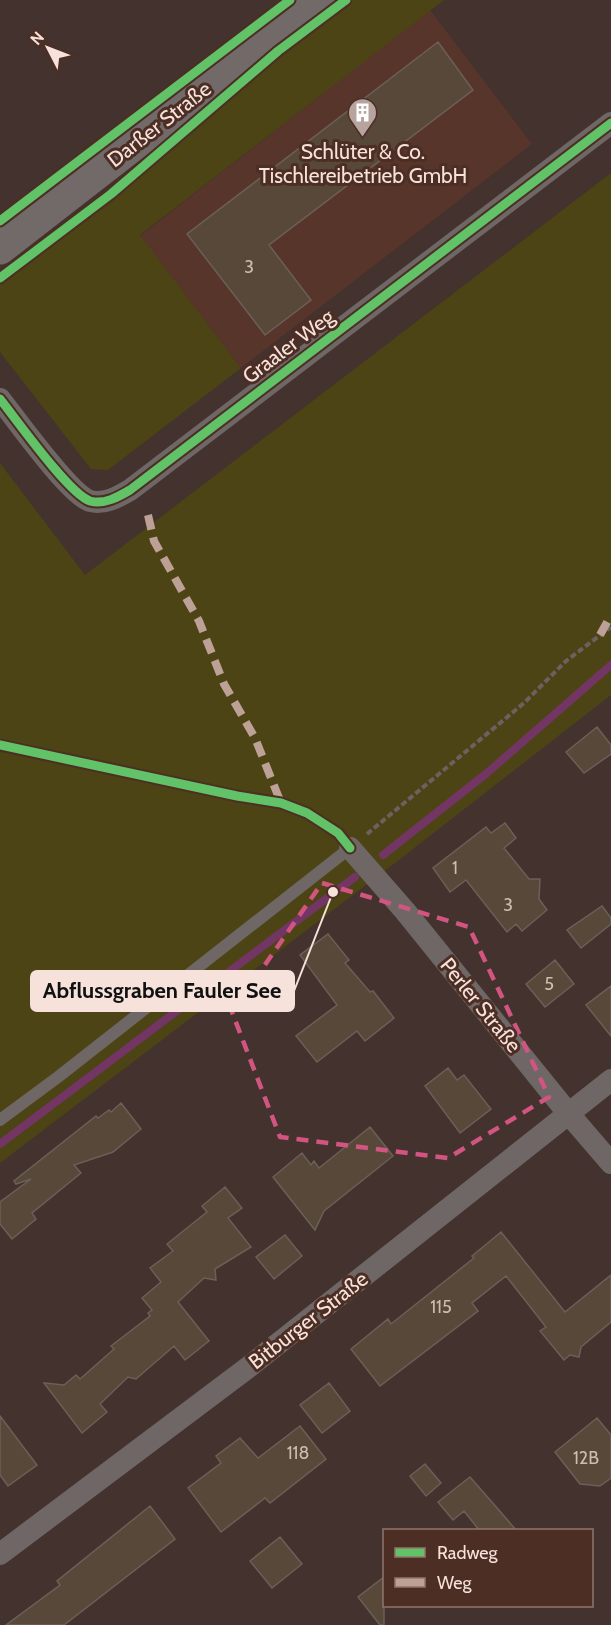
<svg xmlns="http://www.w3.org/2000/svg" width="611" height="1625" viewBox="0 0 611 1625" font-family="Cabin,sans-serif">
<rect width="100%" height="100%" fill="#43322d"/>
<path fill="#57352a" d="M430,10l102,134 -291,224 -101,-132z"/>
<path fill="#4d4415" d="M352,0h92l-304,235 101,133 -133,102 -17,-1 -91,-117v-69l115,-88 153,-131z
M611,173v522l-212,165 -399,303v-700l85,112z"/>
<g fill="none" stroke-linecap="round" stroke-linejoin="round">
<path stroke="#733564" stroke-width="8" d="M383,855l104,-82 124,-108
M0,1144l355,-267"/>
</g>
<path fill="#58483a" stroke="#6b5f58" stroke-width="1.5" d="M438,42l35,48 -204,155 42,55 -46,35 -78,-101z
M597,727l14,18v9l-27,19 -18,-21z
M505,823l11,15 -12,10 25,31h11l-1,20 8,11 -25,21 -6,-7 -9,8 -41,-52 -16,12 -17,-24 53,-41 5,6z
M602,906l9,12v6l-30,24 -14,-18z
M328,934l21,26 -4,3 25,29 3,-1 21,27 -29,23 -8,-10 -40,31 -21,-26 41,-31 -37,-50z
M555,960l19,24 -29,23 -19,-23z
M611,986v50l-25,-31z
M448,1068l9,12 7,-5 27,34 -31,24 -35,-47z
M121,1103l20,26 -28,23 -39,13 7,8 -49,40 4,6 -24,20 -12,-15v-22l31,-23 -15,5 -2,-3 82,-65 2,2 11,-8 2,2z
M370,1127l23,29 -69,55 -9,19 -42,-53 29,-24 9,12 3,-4 5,7z
M225,1187l17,21 -14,10 23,29 -36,22 1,11 -12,-2 -26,24 31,39 -24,19 -11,-14 -38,33 -8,-2 -28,27 7,8 -25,21 -38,-50 20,2 12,-10 4,4 34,-30 -3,-3 39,-30 -2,-3 4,-3 -10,-12 19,-16 -11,-14 23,-17 -6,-7 40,-32 -5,-6z
M501,1232l64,80 46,-37v47l-30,25 -2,10 -9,-2 -6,5 -24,-29 6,-4 -40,-51 -34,27 6,8 -98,75 -29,-37 37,-30 3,5 83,-66 -2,-2z
M285,1235l17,21 -28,23 -18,-22z
M329,1383l21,28 -28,22 -22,-28z
M0,1416l37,49 -29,21 -8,-11z
M597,1418l14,17v43l-11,8 -20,-2 -25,-32z
M300,1426l26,33 -56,44 -5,-5 -44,34 -33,-44 33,-25 -5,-7 24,-18 18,20z
M425,1464l16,19 -15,13 -16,-20z
M470,1477l28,32 18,21h-37l-15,-19 -11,9 -15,-18z
M150,1506l25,33 -111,86h-58l54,-40 -3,-4z
M280,1537l22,27 -30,24 -22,-27z
M384,1577v48h-4l-22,-28z"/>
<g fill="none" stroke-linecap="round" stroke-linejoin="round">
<path stroke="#6b6260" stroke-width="4" stroke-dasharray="6 3" stroke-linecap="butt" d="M367,834l157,-131 42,-42 45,-34"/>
<path stroke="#6f6666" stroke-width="12" d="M0,1120l58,-43 292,-229"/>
<path stroke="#6f6666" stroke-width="22" d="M0,399c16,20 69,95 90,102 14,4 28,-4 40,-11l481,-367
M350,848l55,63 163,202 43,50
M0,1554l250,-188 361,-286"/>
<path stroke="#726969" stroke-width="33" d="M0,248l319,-248"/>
<path stroke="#bda197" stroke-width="8" stroke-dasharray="15 8" stroke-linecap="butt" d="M148,515l6,26 45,80 25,63 31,54 26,65
M600,635l11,-20"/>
<defs>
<path id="cycleway" d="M0,221l290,-221
M0,278l111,-84 167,-143 68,-51
M0,399c16,20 69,95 90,102 14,4 28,-4 40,-11l481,-367
M0,745l237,51 44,7 26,10 31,20 12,15"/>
</defs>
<use href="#cycleway" stroke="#4c2e24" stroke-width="13"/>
<use href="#cycleway" stroke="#61c268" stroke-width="9"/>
</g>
<path fill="none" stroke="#d25581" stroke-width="4.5" stroke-dasharray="12 8" stroke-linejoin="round" d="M322,883l147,44 80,170 -101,61 -168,-21 -48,-125z"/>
<defs>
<symbol id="building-pin" viewBox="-11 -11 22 30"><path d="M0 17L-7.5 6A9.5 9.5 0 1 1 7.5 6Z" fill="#b7a49e" stroke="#4c2e24"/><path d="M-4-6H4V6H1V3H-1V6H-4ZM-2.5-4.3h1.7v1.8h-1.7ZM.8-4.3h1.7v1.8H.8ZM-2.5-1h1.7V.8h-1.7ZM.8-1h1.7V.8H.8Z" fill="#fff"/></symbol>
</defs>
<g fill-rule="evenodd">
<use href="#building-pin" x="346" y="96" width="33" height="45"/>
</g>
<g text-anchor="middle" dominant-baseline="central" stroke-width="6" stroke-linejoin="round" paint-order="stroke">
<g font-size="18" fill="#cebcb3">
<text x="249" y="267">3</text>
<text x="455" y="868">1</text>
<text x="508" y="905">3</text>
<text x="549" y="984">5</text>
<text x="441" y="1307">115</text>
<text x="298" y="1453">118</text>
<text x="586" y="1458">12B</text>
</g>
<g font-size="21" fill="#f6e2db" stroke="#4c2e24">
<text transform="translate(159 124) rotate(-38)">Darßer Straße</text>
<text transform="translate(288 346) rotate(-37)">Graaler Weg</text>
<text transform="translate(481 1005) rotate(51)">Perler Straße</text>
<text transform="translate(308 1320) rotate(-38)">Bitburger Straße</text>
</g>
<g font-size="21" fill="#f6e2db" stroke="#4c2e24">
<text x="363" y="151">Schlüter &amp; Co.<tspan x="363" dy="24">Tischlereibetrieb GmbH</tspan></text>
</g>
</g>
<path fill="none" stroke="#f6e2db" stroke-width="2" d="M333 892L294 991"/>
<circle fill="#f6e2db" stroke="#4c2e24" stroke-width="2" cx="333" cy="892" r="6"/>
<rect fill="#f6e2db" stroke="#f6e2db" stroke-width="2" x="31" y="971" width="263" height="40" rx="6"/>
<g font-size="22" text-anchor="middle" font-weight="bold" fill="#111">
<text x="162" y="998">Abflussgraben Fauler See</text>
</g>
<rect x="383" y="1529" width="210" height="78" fill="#4c2e24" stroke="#90766d" stroke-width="1.5"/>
<rect x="395" y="1548" width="30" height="9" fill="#61c268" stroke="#90766d" stroke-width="1.5"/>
<text x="437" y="1559" font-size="18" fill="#f6e2db">Radweg</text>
<rect x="395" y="1578" width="30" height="9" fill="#bda197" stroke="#90766d" stroke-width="1.5"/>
<text x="437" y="1589" font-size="18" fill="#f6e2db">Weg</text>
<g transform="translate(48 48) rotate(312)" stroke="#4c2e24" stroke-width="4.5" paint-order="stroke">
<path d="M0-4.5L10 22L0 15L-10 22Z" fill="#f6e2db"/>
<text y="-9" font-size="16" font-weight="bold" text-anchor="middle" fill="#f6e2db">N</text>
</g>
</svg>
